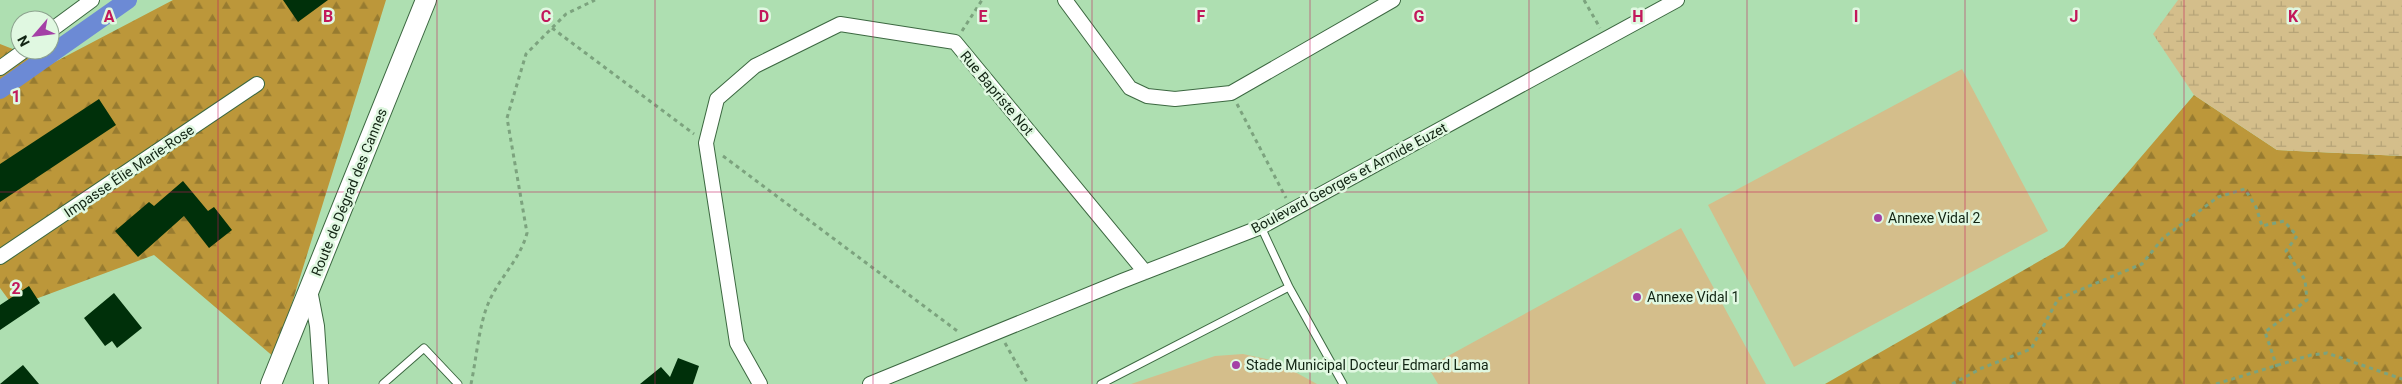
<svg xmlns="http://www.w3.org/2000/svg" width="2402" height="384" viewBox="0 0 2402 384" font-family="Roboto,sans-serif">
<defs>
<pattern id="forest-firs" width="22" height="20" patternUnits="userSpaceOnUse" patternTransform="scale(1.25)"><rect width="22" height="20" fill="#bc973a"/><path d="M5 1l3.5 6h-7zM16 11l3.5 6h-7z" fill="#977b30"/></pattern>
<pattern id="wetland-marsh" width="20" height="14" patternUnits="userSpaceOnUse" patternTransform="scale(1.25)"><rect width="20" height="14" fill="#d4be8b"/><path d="M1 5h8M5 5V1M11 12h8M15 12V8" fill="none" stroke="#b5a377"/></pattern>
</defs>
<rect width="100%" height="100%" fill="#aedfb1"/>
<path fill="url(#forest-firs)" d="M173,0h213l-111,358 -121,-103 -140,52 -14,-19v-244l51,20z
M2194,95l83,55 125,6v228h-577l239,-137z"/>
<path fill="url(#wetland-marsh)" d="M2178,0h224v156l-125,-6 -83,-55 -41,-61z"/>
<path fill="#d4be8b" d="M1962,69l86,162 -254,136 -86,-162z
M1681,228l85,156h-328l-10,-17z
M1243,354l32,7 42,23h-186l84,-28z"/>
<g fill="none" stroke-linecap="round" stroke-linejoin="round">
<path stroke="#6c8ad5" stroke-width="18" d="M0,90l128,-90"/>
</g>
<path fill="#00300a" d="M283,0h45l-30,22z
M99,99l17,26 -116,77v-38z
M183,181l25,30 6,-4 18,23 -23,18 -25,-32 -46,41 -23,-26 34,-29 5,4z
M29,286l11,17 -40,27v-25z
M114,293l28,35 -25,20 -5,-7 -7,5 -21,-28z
M678,358l21,8 -6,18h-53l21,-17 9,10z
M23,365l16,19h-39z"/>
<g fill="none" stroke-linecap="round" stroke-linejoin="round">
<defs>
<path id="lane" d="M1261,227l28,60 54,97
M383,384l41,-36 34,36
M1101,384l188,-97"/>
<path id="street" d="M1065,0l65,88 17,8 28,3 56,-6 162,-93
M50,31l42,-31
M0,68l25,-18
M0,257l257,-173
M310,290l7,36 4,58
M760,384l-23,-41 -31,-200 11,-44 38,-33 85,-42 115,18 190,230
M870,384l252,-103 139,-54 416,-227"/>
<path id="secondary" d="M271,384l155,-384"/>
</defs>
<use href="#lane" stroke="#3c6841" stroke-width="9"/>
<use href="#street" stroke="#3c6841" stroke-width="16"/>
<use href="#secondary" stroke="#3c6841" stroke-width="22"/>
<path stroke="#7ca37e" stroke-width="3" stroke-dasharray="4 4" stroke-linecap="butt" d="M1584,0l16,28
M552,28l142,106
M962,31l20,-31
M1237,104l49,94
M723,156l237,177
M1005,343l23,41
M471,384c5,-23 8,-59 17,-80 10,-25 32,-44 39,-71l-20,-115 19,-64 40,-40 29,-14
M1952,384l30,-16 49,-19 27,-50 84,-35 21,-26 55,-41 27,-8 11,18 6,19 22,-5 13,15 -11,15 19,29 2,20 -42,32 12,35
M2216,384l95,-29 16,-2 75,26"/>
<use href="#lane" stroke="#fff" stroke-width="7"/>
<use href="#street" stroke="#fff" stroke-width="14"/>
<use href="#secondary" stroke="#fff" stroke-width="20"/>
</g>
<path fill="none" stroke="#c2185b" stroke-width="1" stroke-opacity="0.55" d="M218,0v384M437,0v384M655,0v384M873,0v384M1092,0v384M1310,0v384M1529,0v384M1747,0v384M1965,0v384M2184,0v384M0,192h2402"/>
<g fill="#a440a6" stroke="#e0f8e1" stroke-width="2">
<circle cx="1878" cy="218" r="5"/>
<circle cx="1637" cy="297" r="5"/>
<circle cx="1236" cy="365" r="5"/>
</g>
<g text-anchor="middle" dominant-baseline="central" stroke-width="5" stroke-linejoin="round" paint-order="stroke">
<g font-size="14" fill="#112413" stroke="#e0f8e1">
<text transform="translate(997 93) rotate(50)">Rue Bapriste Not</text>
<text transform="translate(129 171) rotate(-34)">Impasse Élie Marie-Rose</text>
<text transform="translate(1349 178) rotate(-28)">Boulevard Georges et Armide Euzet</text>
<text transform="translate(349 192) rotate(-68)">Route de Dégrad des Cannes</text>
</g>
<g font-size="14" fill="#112413" stroke="#e0f8e1" text-anchor="start">
<text x="1888" y="218">Annexe Vidal 2</text>
<text x="1647" y="297">Annexe Vidal 1</text>
<text x="1246" y="365">Stade Municipal Docteur Edmard Lama</text>
</g>
</g>
<g font-size="16" text-anchor="middle" font-weight="bold" fill="#c2185b" stroke="#e0f8e1" stroke-width="5" stroke-linejoin="round" paint-order="stroke">
<text x="109" y="22">A</text>
<text x="328" y="22">B</text>
<text x="546" y="22">C</text>
<text x="764" y="22">D</text>
<text x="983" y="22">E</text>
<text x="1201" y="22">F</text>
<text x="1419" y="22">G</text>
<text x="1638" y="22">H</text>
<text x="1856" y="22">I</text>
<text x="2074" y="22">J</text>
<text x="2293" y="22">K</text>
<text x="16" y="102">1</text>
<text x="16" y="294">2</text>
</g>
<g transform="translate(35 35) rotate(242)"><circle r="24" fill="#e0f8e1" stroke="#8da38f"/>
<path d="M0-4L9 19L0 12L-9 19Z" fill="#a440a6"/>
<text y="-8" font-size="14" font-weight="bold" text-anchor="middle" fill="#112413">N</text>
</g>
</svg>
